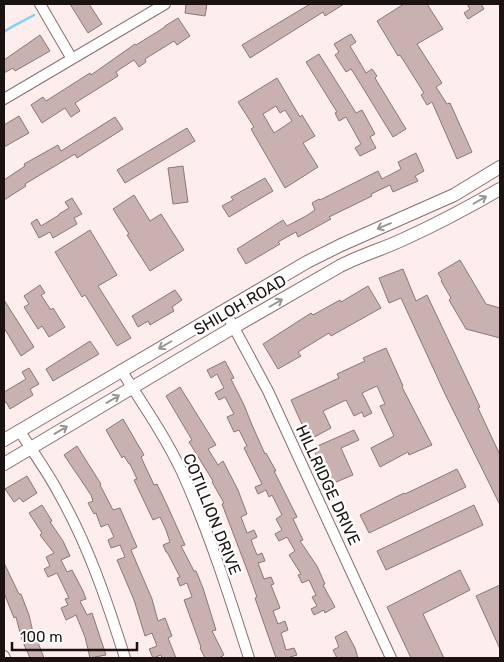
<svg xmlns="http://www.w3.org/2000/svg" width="504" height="662" viewBox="0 0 504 662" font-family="Rubik,sans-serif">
<rect width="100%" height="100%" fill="#fdeeed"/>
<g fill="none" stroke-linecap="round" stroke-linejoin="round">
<path stroke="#84d0f0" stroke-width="2.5" d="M4,32c9,-7 20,-11 30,-17"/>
</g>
<path fill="#c8b1af" stroke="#8c7675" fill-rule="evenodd" d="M70,4h19l13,20 -14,9z
M186,4h21l-2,12 -20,-3z
M310,4h34l-19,12 -2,-4 -73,46 -8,-13z
M404,4h23l16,25 -26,15 25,39 -6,4 11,17 3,-1 22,49 -15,7 -25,-57 -5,3 -6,-10 3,-2 -24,-38 -2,1 -21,-35z
M467,4h14l3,5 -16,10 -4,-6 6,-4z
M178,18l12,18 -13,9 -3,-4 -29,18 1,3 -7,5 -5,-7 -14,9 -4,3 2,4 -43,27 5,8 -9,6 -6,-9 -23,15 -11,-18 12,-8 3,4 44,-28 1,2 44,-31 1,1 29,-18v-1z
M351,34l5,8 -6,4 6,10 10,17 6,-4 5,7 -2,2 31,51 -13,8 -38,-62 -4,-6 -5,3 -11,-17 4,-3 -5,-8z
M40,35l10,16 -35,20 -2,-3 -9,5v-13z
M319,54l37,59 6,-3 13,24 -5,3 6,11 -16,8 -5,-8 6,-4 -15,-27 -7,4 -4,-8 2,-1 -31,-50z
M277,78l23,39 2,-2 13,21 -12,7 15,24 -33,21 -34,-59 3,-2 -16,-25zM276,106l4,7 5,-3 7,11 -18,12 -11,-19z
M19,116l10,17 -25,14v-22z
M115,117l8,12 -46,29 -2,-4 -50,30 1,2 -22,14v-20l21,-14 -1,-2 34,-19 3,6z
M187,128l8,13 -70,42 -8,-13z
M416,153l8,18 -9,5 3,5 -25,11 -3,-7 -19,9 1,2 -43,21 2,2 -33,18 -2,-5 -18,10 2,2 -34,20 -9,-15 46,-29 4,6 19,-10 9,-6 -3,-7 7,-4 1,1 58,-29 4,8 19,-10 -3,-7z
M183,166l5,36 -15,2 -5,-36z
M265,178l8,13 -44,26 -7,-11 11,-6 -2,-3z
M134,195l16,26 11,-7 23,36 -34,21 -23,-36 2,-1 -16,-25z
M72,198l10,16 -8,4 3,6 -24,14 -3,-6 -11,6 -8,-15 6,-4 4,7 18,-11v-1l10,-6 -4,-6z
M90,230l27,45 -19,11 33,52 -14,8 -32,-51 -3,2 -27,-45z
M460,260l26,44 14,4v30l-34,-9 -17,-29 2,-2 -10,-17 1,-1 -4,-7z
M403,269l13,32 11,-6 53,112 -2,1 22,47v50l-55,-111 -44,-96 -12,5 -10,-25z
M40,285l5,8 -4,2 10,15 2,-2 12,19 -16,10 -7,-11 -4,3 -14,-22 5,-3 -5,-8z
M368,286l13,22 -50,28 -2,-3 -31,19 3,4 -23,13 -15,-25 48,-31 2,2 27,-15 1,2z
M175,290l7,10 -10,7 2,4 -24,14 -2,-4 -10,6 -6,-11z
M4,300l30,47 -13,9 -17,-28z
M90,341l9,13 -46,27 -7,-12z
M386,348l17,38 -1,1 30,58 -23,10 -1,-3 -28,15 -9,-19 23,-12 -14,-30 5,-2 -8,-18 -15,7 10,20 -8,4 -2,-5 -8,4 -8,-16 -23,11 8,17 -22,12 -18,-40 48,-22 -2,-4 28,-13 -2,-3z
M225,361l9,17 -3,1 13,26 8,20 13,29 1,-1 10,18h-2l23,46 -4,2 10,21 -3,1 17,25 8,18 -2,1 12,22 -10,6 -1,-3 -10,5 -3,-6 6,-3 -5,-9 4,-2 -7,-15 -7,3 -4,-8 3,-1 -12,-19 6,-4 -8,-14 -8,4 -4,-7 7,-4 -6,-11 6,-4 -10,-20 -3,2 -3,-7 -8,4 -3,-7 7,-3 -18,-36 3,-2 -8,-16 -5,2 -7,-15 7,-3 -9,-17 -6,3 -4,-7 9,-5 -7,-14 -6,4 -4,-8z
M29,368l10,16 -9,5 3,6 -23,14 -4,-7 -2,1v-11l22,-13 -4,-7z
M180,387l36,58 -8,4 10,16 5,-4 15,29 9,24 -6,3 6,16 7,-3 3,7 -6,3 6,15 5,-2 3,8 -7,2 6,16 7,-2 3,7 -3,1 9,23 -7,3 5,13 7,-3 3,9 -7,3 5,17 8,-2 3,7 -10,3h-11l-21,-60 2,-1 -11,-30 -24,-63 2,-1 -12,-21 1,-1 -24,-39 3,-2 -26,-44z
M123,419l21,36 -3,2 13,28 3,-1 10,21 18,40 -4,1 13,25h2l7,17 13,42 -4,1 12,24 -5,3h-14l-5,-10 1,-1 -17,-47 8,-3 -5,-14 -7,3 -3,-8 3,-1 -13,-25h-1l-3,-7 7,-3 -4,-12 -6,-13 -7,3 -19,-40 3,-1 -7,-15h-1l-5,-8 -2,2 -16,-28z
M354,430l5,10 -18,8 12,27 -24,10 -16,-37z
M77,446l24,38 -1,1 13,25 7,-2 17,39 -6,3 21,49 6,22 7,-3 7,18 -4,2 8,20h-14l-1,-3 -8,3 -4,-9 8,-3 -5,-13 -7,3 -11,-36 -17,-40 8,-3 -5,-12 -9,3 -3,-8 6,-3 -6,-13 -7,3 -5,-14 -2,1 -6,-11 5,-2 -2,-6 -27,-40z
M457,469l9,18 -97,46 -9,-18 44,-22 1,1z
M27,476l10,17 -14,9 -3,-4 -6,4 -9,-13z
M42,505l10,16 -2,1 13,19 7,15 -9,4 6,12 5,-2 11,21 3,8 -6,2 7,14 5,-2 14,42 -16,3 -5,-21 -9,-22 -10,5 -5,-12 7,-3 -3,-6 4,-1 -12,-25 -9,4 -4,-8 6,-3 -4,-9 8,-4 -14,-18 2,-2 -13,-20z
M474,505l9,20 -97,45 -9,-19z
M4,563l15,31h2l8,21 6,26 2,-1 7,18h-14l-8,-18 -6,-23 -2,1 -10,-25z
M460,570l10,20 -47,24 21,44h-33l-24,-51z
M500,585v64l-24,-53z
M346,631l9,17 3,10h-21l-4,-8 6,-3 -4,-10z"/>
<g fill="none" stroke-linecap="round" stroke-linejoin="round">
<defs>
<path id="minor" d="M40,4l32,55
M4,99l161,-95
M225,311l43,80 123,267
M121,370c21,33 44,66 61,102 27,60 47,123 67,186
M19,430c13,21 28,41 39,62 30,52 49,109 67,166
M4,656l1,2"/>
<path id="major" d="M4,440l303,-178 34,-17 113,-50 46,-28
M4,464l225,-134 111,-64c21,-11 43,-17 64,-27 33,-15 65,-32 96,-50"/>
</defs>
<use href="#minor" stroke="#856f6e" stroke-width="12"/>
<use href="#major" stroke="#856f6e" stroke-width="14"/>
<use href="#minor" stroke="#fff" stroke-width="10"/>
<use href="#major" stroke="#fff" stroke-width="12"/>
</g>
<defs><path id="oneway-shaft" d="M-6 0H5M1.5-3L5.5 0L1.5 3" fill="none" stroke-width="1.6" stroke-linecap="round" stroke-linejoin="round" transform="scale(1.25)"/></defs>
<g stroke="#989494">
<use href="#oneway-shaft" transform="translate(480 200) rotate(-30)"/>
<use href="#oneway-shaft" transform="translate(384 226) rotate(157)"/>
<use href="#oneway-shaft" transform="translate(276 303) rotate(-30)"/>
<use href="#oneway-shaft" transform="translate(165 345) rotate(150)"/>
<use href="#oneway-shaft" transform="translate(113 399) rotate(-31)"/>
<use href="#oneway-shaft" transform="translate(61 430) rotate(-31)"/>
</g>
<g text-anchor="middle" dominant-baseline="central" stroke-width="5" stroke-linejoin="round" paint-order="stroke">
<g font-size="16" fill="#1b1212" stroke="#fff">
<text transform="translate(240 305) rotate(-30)">SHILOH ROAD</text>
<text transform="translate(328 485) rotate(65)">HILLRIDGE DRIVE</text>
<text transform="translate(212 514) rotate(68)">COTILLION DRIVE</text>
</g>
</g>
<rect width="504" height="662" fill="none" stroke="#1b1212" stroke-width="10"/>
<path d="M12 642v8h125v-8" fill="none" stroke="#1b1212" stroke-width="2.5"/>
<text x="20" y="642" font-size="15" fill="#1b1212" stroke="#ffffff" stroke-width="4" paint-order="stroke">100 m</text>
</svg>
